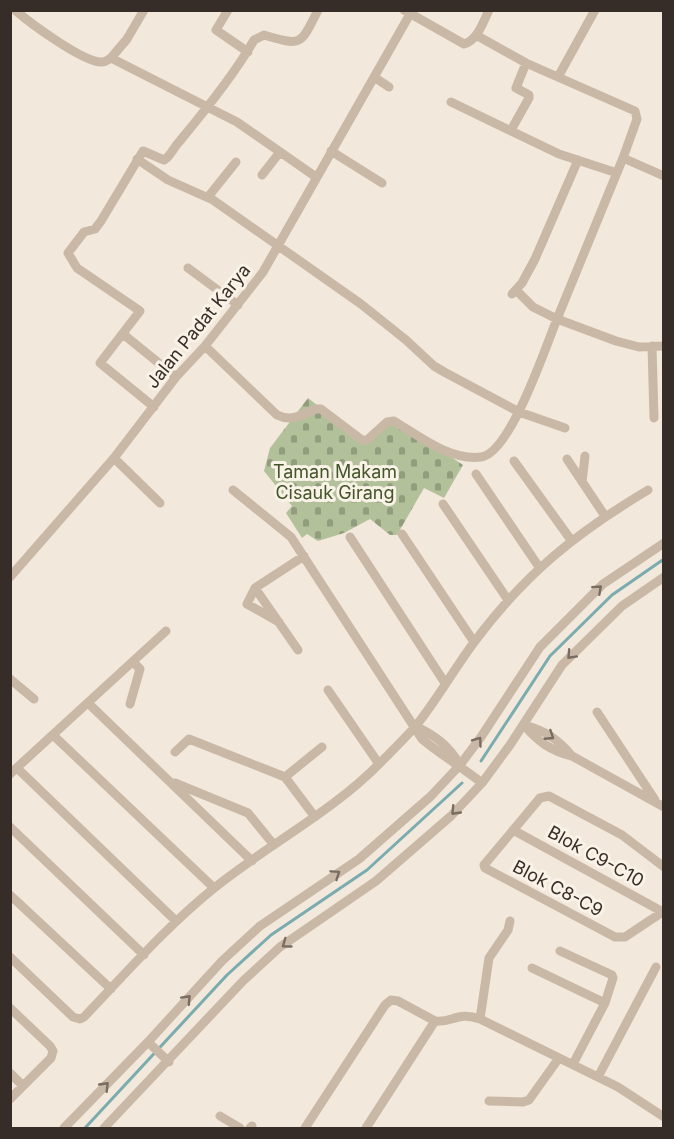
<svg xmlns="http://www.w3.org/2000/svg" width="674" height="1139" viewBox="0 0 674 1139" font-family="Inter,sans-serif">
<defs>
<pattern id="cemetery-stones" width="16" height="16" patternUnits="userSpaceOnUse" patternTransform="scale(1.5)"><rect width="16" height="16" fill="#b3c19b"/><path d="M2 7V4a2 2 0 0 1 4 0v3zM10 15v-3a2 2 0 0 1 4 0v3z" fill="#929d7e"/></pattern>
</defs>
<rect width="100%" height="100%" fill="#f2e8db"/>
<path fill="url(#cemetery-stones)" d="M308,398l57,45 30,-24 68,46 -19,33 -20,-10 -27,47h-7l-20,-16 -26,14 -26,8 -11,-7 -5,4 -16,-25 6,-7 -28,-35 6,-23z"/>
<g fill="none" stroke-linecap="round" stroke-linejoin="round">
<path stroke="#7aacaf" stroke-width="3" d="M481,761l69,-105 62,-61 52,-36
M85,1128l142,-153 44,-40 96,-65 95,-87"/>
<path stroke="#cab8a7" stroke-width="9" d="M15,10c15,13 69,53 87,52 4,0 5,-2 9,-4l126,64 79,55
M228,10l-12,20 32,22
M404,10l60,34c14,-4 19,-22 25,-34
M476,35l50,28 109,48 2,8 -14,39 41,18
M111,58l16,-19 17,-29
M374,77l15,10
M558,77l37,-67
M451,102l108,52 58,19
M511,130l18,-32v-3l-13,-7 10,-25
M331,151l51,32
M623,158l-66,161 59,22 23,6 25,-1
M137,159l31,21 45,20 148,104 45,36 28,26 12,7 73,39 46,16
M262,175l18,-23
M208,197l28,-35
M188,268l50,37
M512,294l10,-11 13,-24 43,-99
M123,334l53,43
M205,346l72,69c14,7 25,0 39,-6h5l41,31h5l20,-18 7,-1c25,15 56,40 87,36 29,-3 65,-111 76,-138l-24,-12 -17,-17
M652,346l2,72
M154,407l-54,-44 40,-52 -63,-43 -9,-15 16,-21 11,-3 6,-8 42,-70 21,9c7,-4 9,-12 15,-18 25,-30 56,-68 75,-102l10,-5c38,11 36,11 54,-25
M114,458l46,45
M567,459l38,57
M514,461l57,79
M476,474l63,93
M582,482l3,-26
M233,490l58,47 131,202c19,16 40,28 60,44
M443,504l65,96
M402,534l72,108
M350,537l95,146
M10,577l104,-119 62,-81 29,-31 58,-74 147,-258
M255,588l43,62
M279,622l-32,-18 8,-16 49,-32
M10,679l24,20
M328,690l51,74
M88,703l164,158
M130,704l10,-35 -7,-7
M597,712l58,88
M524,725c13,16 27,26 48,31l92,51
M524,725c20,5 34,14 48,31
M415,726c20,9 34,20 45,39
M53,735l161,153
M175,752l14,-13 96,38 30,40
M17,768l159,153
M10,774l156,-143
M285,777l37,-30
M175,783l73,30 26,32
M10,827l134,128
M513,830l150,82
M664,867l-42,-32 -73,-39 -9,2 -56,67 1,3 130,69h10l39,-26
M10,895l101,94
M560,951l52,24 1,3 -8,25 -32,61
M10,957l63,60 7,2 4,-2c42,-44 82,-90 129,-128 54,-44 118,-76 167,-126 12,-12 24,-24 35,-36 22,-27 39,-58 60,-86 51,-68 101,-108 173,-151
M532,968l73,35
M10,1008l40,38 3,5 -2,7 -41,41
M480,1019l9,-61 19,-28 2,-9
M148,1042l21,20
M10,1073l13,13
M598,1077l58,-110
M489,1101l34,1 6,-2 30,-42
M220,1116l20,12
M64,1128l84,-86 74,-81 38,-35 99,-67 72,-63 29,-31 21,-28 59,-90 63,-63 61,-41
M104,1128l139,-147 37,-34 96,-66 75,-65 31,-33 28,-38 52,-80 60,-59 42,-29
M250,1128l2,-2
M305,1128l80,-123 6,-5 7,1 37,20c18,2 22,-10 45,-2l138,68 46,30
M366,1128l69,-107"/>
</g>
<defs><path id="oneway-chevron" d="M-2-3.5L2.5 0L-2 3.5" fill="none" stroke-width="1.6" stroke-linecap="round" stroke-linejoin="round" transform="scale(1.5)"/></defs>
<g stroke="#796c61">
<use href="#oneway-chevron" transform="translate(598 589) rotate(-42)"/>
<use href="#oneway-chevron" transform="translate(571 655) rotate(133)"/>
<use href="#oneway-chevron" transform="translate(550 736) rotate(33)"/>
<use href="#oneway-chevron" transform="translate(478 741) rotate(-54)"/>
<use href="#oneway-chevron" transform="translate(455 811) rotate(134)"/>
<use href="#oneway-chevron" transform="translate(336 874) rotate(-34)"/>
<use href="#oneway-chevron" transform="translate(286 944) rotate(144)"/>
<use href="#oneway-chevron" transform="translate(187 999) rotate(-47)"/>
<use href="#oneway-chevron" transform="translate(105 1086) rotate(-46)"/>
</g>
<g text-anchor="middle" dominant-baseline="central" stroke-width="6" stroke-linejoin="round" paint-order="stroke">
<g font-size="18" fill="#362d28" stroke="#f9f2e7">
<text transform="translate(198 326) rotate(-51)">Jalan Padat Karya</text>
<text transform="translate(596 856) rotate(29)">Blok C9-C10</text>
<text transform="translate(558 888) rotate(28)">Blok C8-C9</text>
</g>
<g font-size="18" fill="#44552b" stroke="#f9f2e7">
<text x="335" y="471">Taman Makam<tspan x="335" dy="21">Cisauk Girang</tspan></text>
</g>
</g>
<rect width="674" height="1139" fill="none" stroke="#362d28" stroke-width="24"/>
</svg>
